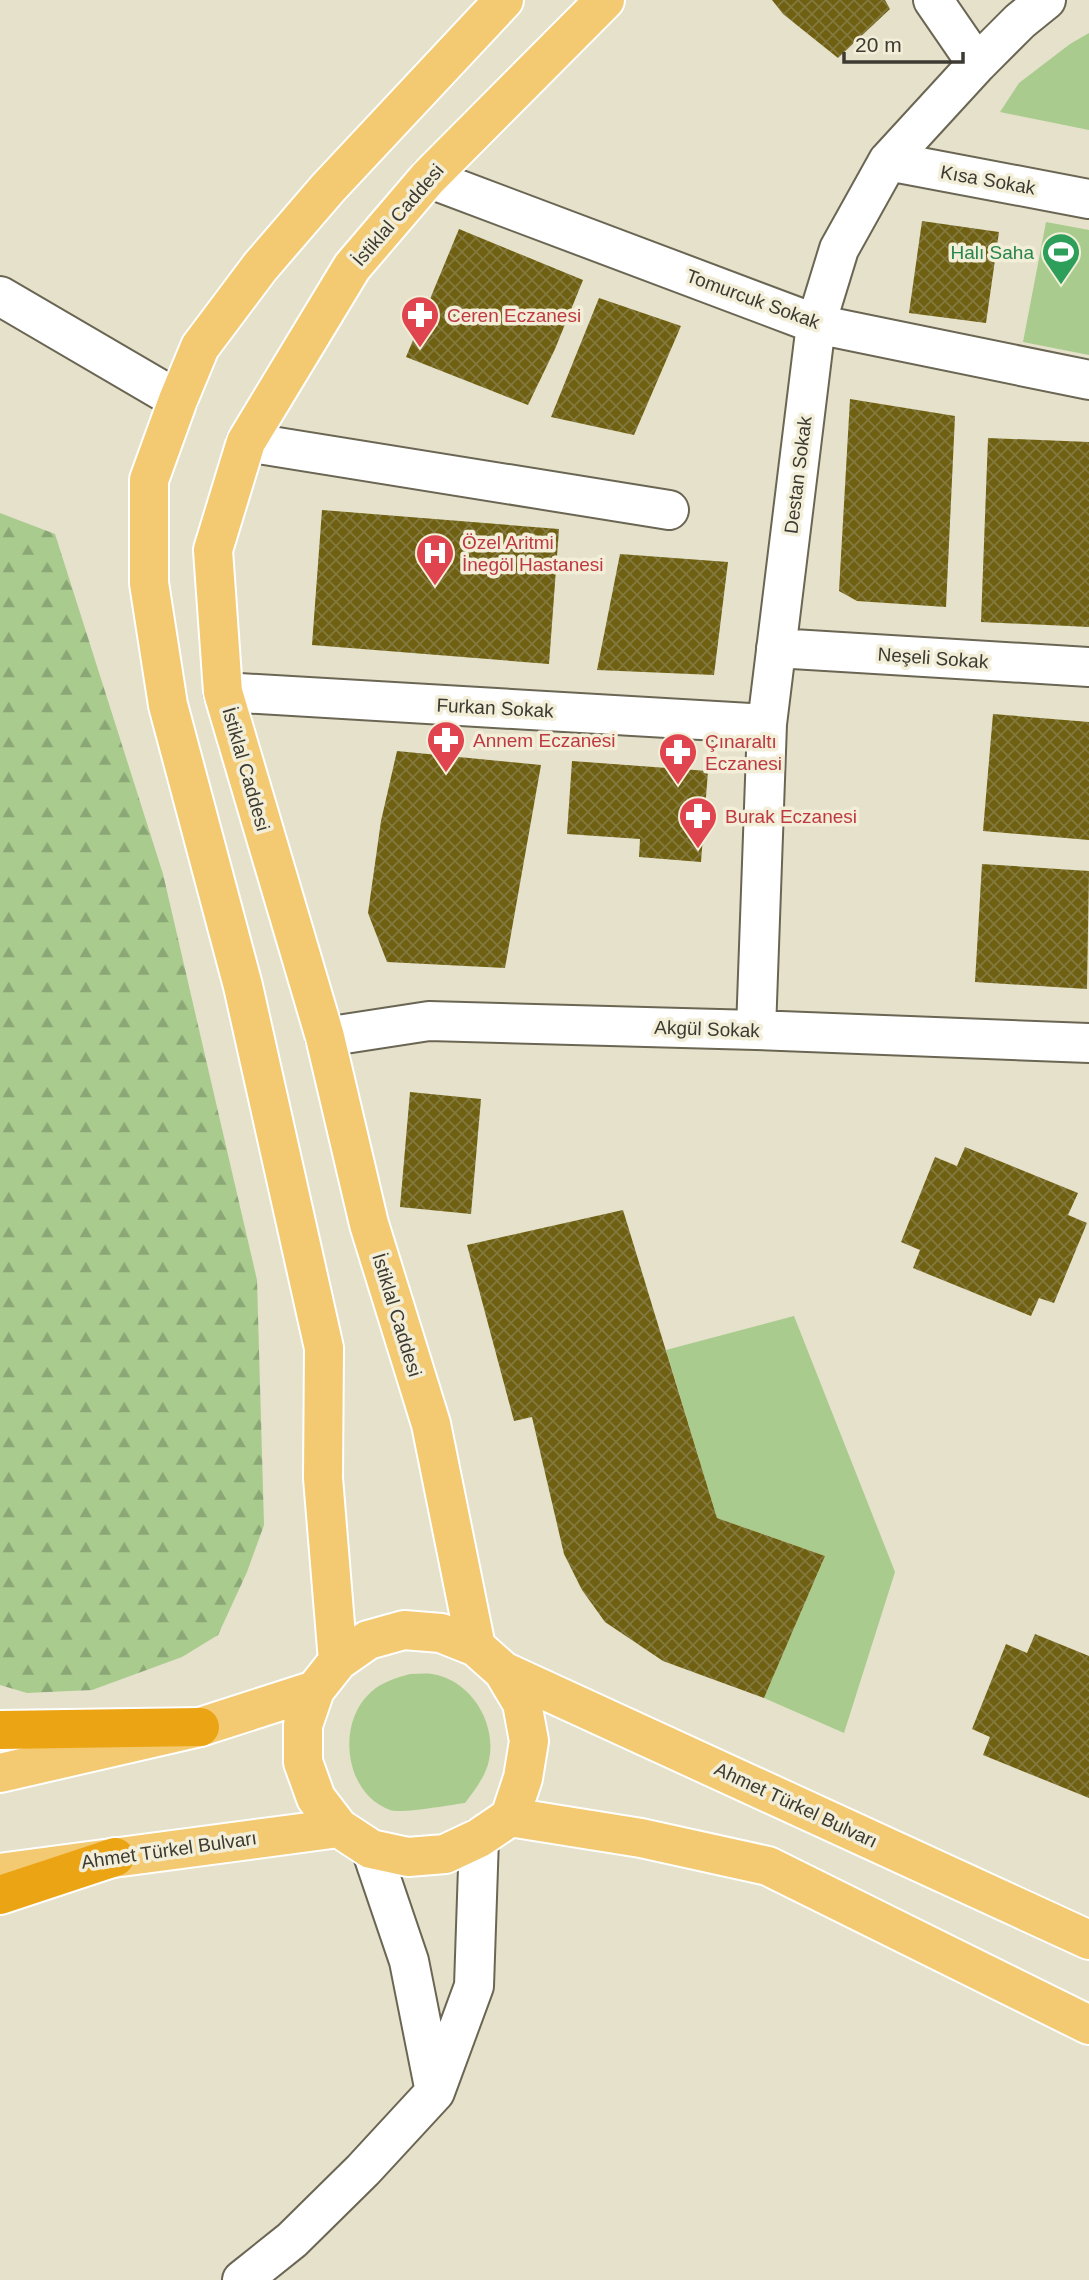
<svg xmlns="http://www.w3.org/2000/svg" width="1089" height="2280" viewBox="0 0 1089 2280" font-family="Helvetica,sans-serif">
<defs>
<pattern id="forest-firs" width="22" height="20" patternUnits="userSpaceOnUse" patternTransform="scale(1.75)"><rect width="22" height="20" fill="#a9cc8e"/><path d="M5 1l3.5 6h-7zM16 11l3.5 6h-7z" fill="#8ba775"/></pattern>
<pattern id="building-cross-hatch" width="8" height="8" patternUnits="userSpaceOnUse" patternTransform="scale(1.75)"><rect width="8" height="8" fill="#6f6012"/><path d="M0 0l8 8M0 8l8-8" fill="none" stroke="#84793e"/></pattern>
</defs>
<rect width="100%" height="100%" fill="#e5e1cb"/>
<path fill="#a9cc8e" d="M1089,33v97l-89,-18 19,-29 51,-39z
M1046,222l43,8v125l-66,-13z
M794,1316l101,256 -51,161 -80,-35 61,-142 -108,-38 -51,-168z
M410,1674c7,0 15,-1 22,0 39,6 65,49 57,86 -3,16 -15,31 -24,43 -14,2 -65,11 -75,7 -46,-17 -54,-87 -19,-118 11,-10 25,-14 39,-18z"/>
<path fill="url(#forest-firs)" d="M0,513l55,21 108,340 94,406 7,245 -17,47 -29,63 -36,22 -90,33 -65,3 -27,-8z"/>
<path fill="url(#building-cross-hatch)" d="M772,0h113l5,9 -52,49 -55,-44z
M922,221l77,11 -13,91 -77,-10z
M459,229l124,51 -28,69 -27,56 -122,-48z
M599,298l82,28 -47,109 -83,-18z
M850,399l105,17 -9,191 -89,-6 -18,-10z
M988,438l101,4v185l-108,-5z
M322,510l237,19 -10,135 -237,-19z
M620,554l108,8 -14,113 -117,-5z
M993,714l96,8v118l-106,-9z
M397,751l144,14 -36,203 -118,-6 -19,-49 13,-92z
M572,761l136,10 -7,91 -62,-5 1,-18 -73,-5z
M982,864l107,7 -2,118 -112,-7z
M410,1092l71,7 -10,115 -71,-7z
M965,1147l113,46 -10,22 19,8 -33,80 -15,-5 -8,18 -118,-48 7,-18 -19,-8 34,-85 22,9z
M623,1210l94,308 108,38 -61,142 -101,-37 -58,-39 -23,-32 -18,-36 -32,-137 -18,4 -47,-176z
M1035,1634l54,22v142l-106,-43 7,-18 -18,-8 34,-85 21,9z"/>
<g fill="none" stroke-linecap="round" stroke-linejoin="round">
<defs>
<path id="minor" d="M933,0l44,64
M888,161l201,38
M428,178l388,146 273,56
M0,296l178,104
M246,442l423,68
M776,648l313,19
M223,692l544,32
M756,1030l11,-306 49,-400 23,-75 49,-88 89,-97 43,-43 26,-21
M325,1037l104,-16 327,9 333,13
M371,1849l38,112 26,131
M242,2280l50,-40 71,-70 72,-78 39,-106 5,-148"/>
<path id="major" d="M404,1630l37,3 35,14 27,24 19,32 7,38 -6,37 -13,39 -31,21 -34,16 -37,3 -37,-8 -32,-21 -23,-30 -13,-36v-37l12,-35 23,-29 30,-21z
M476,1647l-45,-223 -62,-200 -44,-187 -102,-345 -10,-142 33,-108 106,-175 76,-89 177,-178
M338,1661l-15,-183 1,-130 -81,-362 -75,-281 -19,-122v-103l29,-80 22,-53 60,-80 68,-79 176,-188
M503,1671l586,269
M0,1773l200,-46 115,-37
M510,1817l131,21 127,28 321,159
M0,1873l339,-45"/>
<path id="highway" d="M0,1730l200,-3
M0,1895l115,-38"/>
</defs>
<use href="#minor" stroke="#6a6653" stroke-width="42"/>
<use href="#major" stroke="#fff" stroke-width="42"/>
<use href="#highway" stroke="#fff" stroke-width="42"/>
<use href="#minor" stroke="#fff" stroke-width="38"/>
<use href="#major" stroke="#f3c972" stroke-width="38"/>
<use href="#highway" stroke="#eba514" stroke-width="38"/>
</g>
<defs>
<symbol id="stadium-pin" viewBox="-11 -11 22 30"><path d="M0 17L-7.5 6A9.5 9.5 0 1 1 7.5 6Z" fill="#2e9e5b" stroke="#f2eed8"/><path d="M0-5a6.5 5 0 1 0 0 10a6.5 5 0 1 0 0-10ZM-3.5-1.8h7v3.6h-7Z" fill="#fff"/></symbol>
<symbol id="pharmacy-pin" viewBox="-11 -11 22 30"><path d="M0 17L-7.5 6A9.5 9.5 0 1 1 7.5 6Z" fill="#e0444e" stroke="#f2eed8"/><path d="M-2-6h4v4h4v4h-4v4h-4v-4h-4v-4h4Z" fill="#fff"/></symbol>
<symbol id="hospital-pin" viewBox="-11 -11 22 30"><path d="M0 17L-7.5 6A9.5 9.5 0 1 1 7.5 6Z" fill="#e0444e" stroke="#f2eed8"/><path d="M-5-5h3v3.5h4V-5h3V5h-3V1.5h-4V5h-3Z" fill="#fff"/></symbol>
</defs>
<g fill-rule="evenodd">
<use href="#stadium-pin" x="1039" y="230" width="44" height="60"/>
<use href="#pharmacy-pin" x="398" y="293" width="44" height="60"/>
<use href="#hospital-pin" x="413" y="531" width="44" height="60"/>
<use href="#pharmacy-pin" x="424" y="718" width="44" height="60"/>
<use href="#pharmacy-pin" x="656" y="730" width="44" height="60"/>
<use href="#pharmacy-pin" x="676" y="794" width="44" height="60"/>
</g>
<g text-anchor="middle" dominant-baseline="central" stroke-width="7" stroke-linejoin="round" paint-order="stroke">
<g font-size="19" fill="#3c3a32" stroke="#f2eed8">
<text transform="translate(988 180) rotate(10)">Kısa Sokak</text>
<text transform="translate(398 215) rotate(-49)">İstiklal Caddesi</text>
<text transform="translate(753 299) rotate(20)">Tomurcuk Sokak</text>
<text transform="translate(798 475) rotate(-83)">Destan Sokak</text>
<text transform="translate(933 658) rotate(4)">Neşeli Sokak</text>
<text transform="translate(495 708) rotate(3)">Furkan Sokak</text>
<text transform="translate(246 769) rotate(74)">İstiklal Caddesi</text>
<text transform="translate(707 1029) rotate(2)">Akgül Sokak</text>
<text transform="translate(397 1315) rotate(73)">İstiklal Caddesi</text>
<text transform="translate(796 1805) rotate(25)">Ahmet Türkel Bulvarı</text>
<text transform="translate(169 1850) rotate(-8)">Ahmet Türkel Bulvarı</text>
</g>
<g font-size="19" fill="#27864d" stroke="#f2eed8" text-anchor="end">
<text x="1034" y="252">Halı Saha</text>
</g>
<g font-size="19" fill="#be3a42" stroke="#f2eed8" text-anchor="start">
<text x="447" y="315">Ceren Eczanesi</text>
<text x="462" y="542">Özel Aritmi<tspan x="462" dy="22">İnegöl Hastanesi</tspan></text>
<text x="473" y="740">Annem Eczanesi</text>
<text x="705" y="741">Çınaraltı<tspan x="705" dy="22">Eczanesi</tspan></text>
<text x="725" y="816">Burak Eczanesi</text>
</g>
</g>
<path d="M844 52v10h119v-10" fill="none" stroke="#3c3a32" stroke-width="3.5"/>
<text x="855" y="52" font-size="21" fill="#3c3a32" stroke="#f2eed8" stroke-width="5" paint-order="stroke">20 m</text>
</svg>
